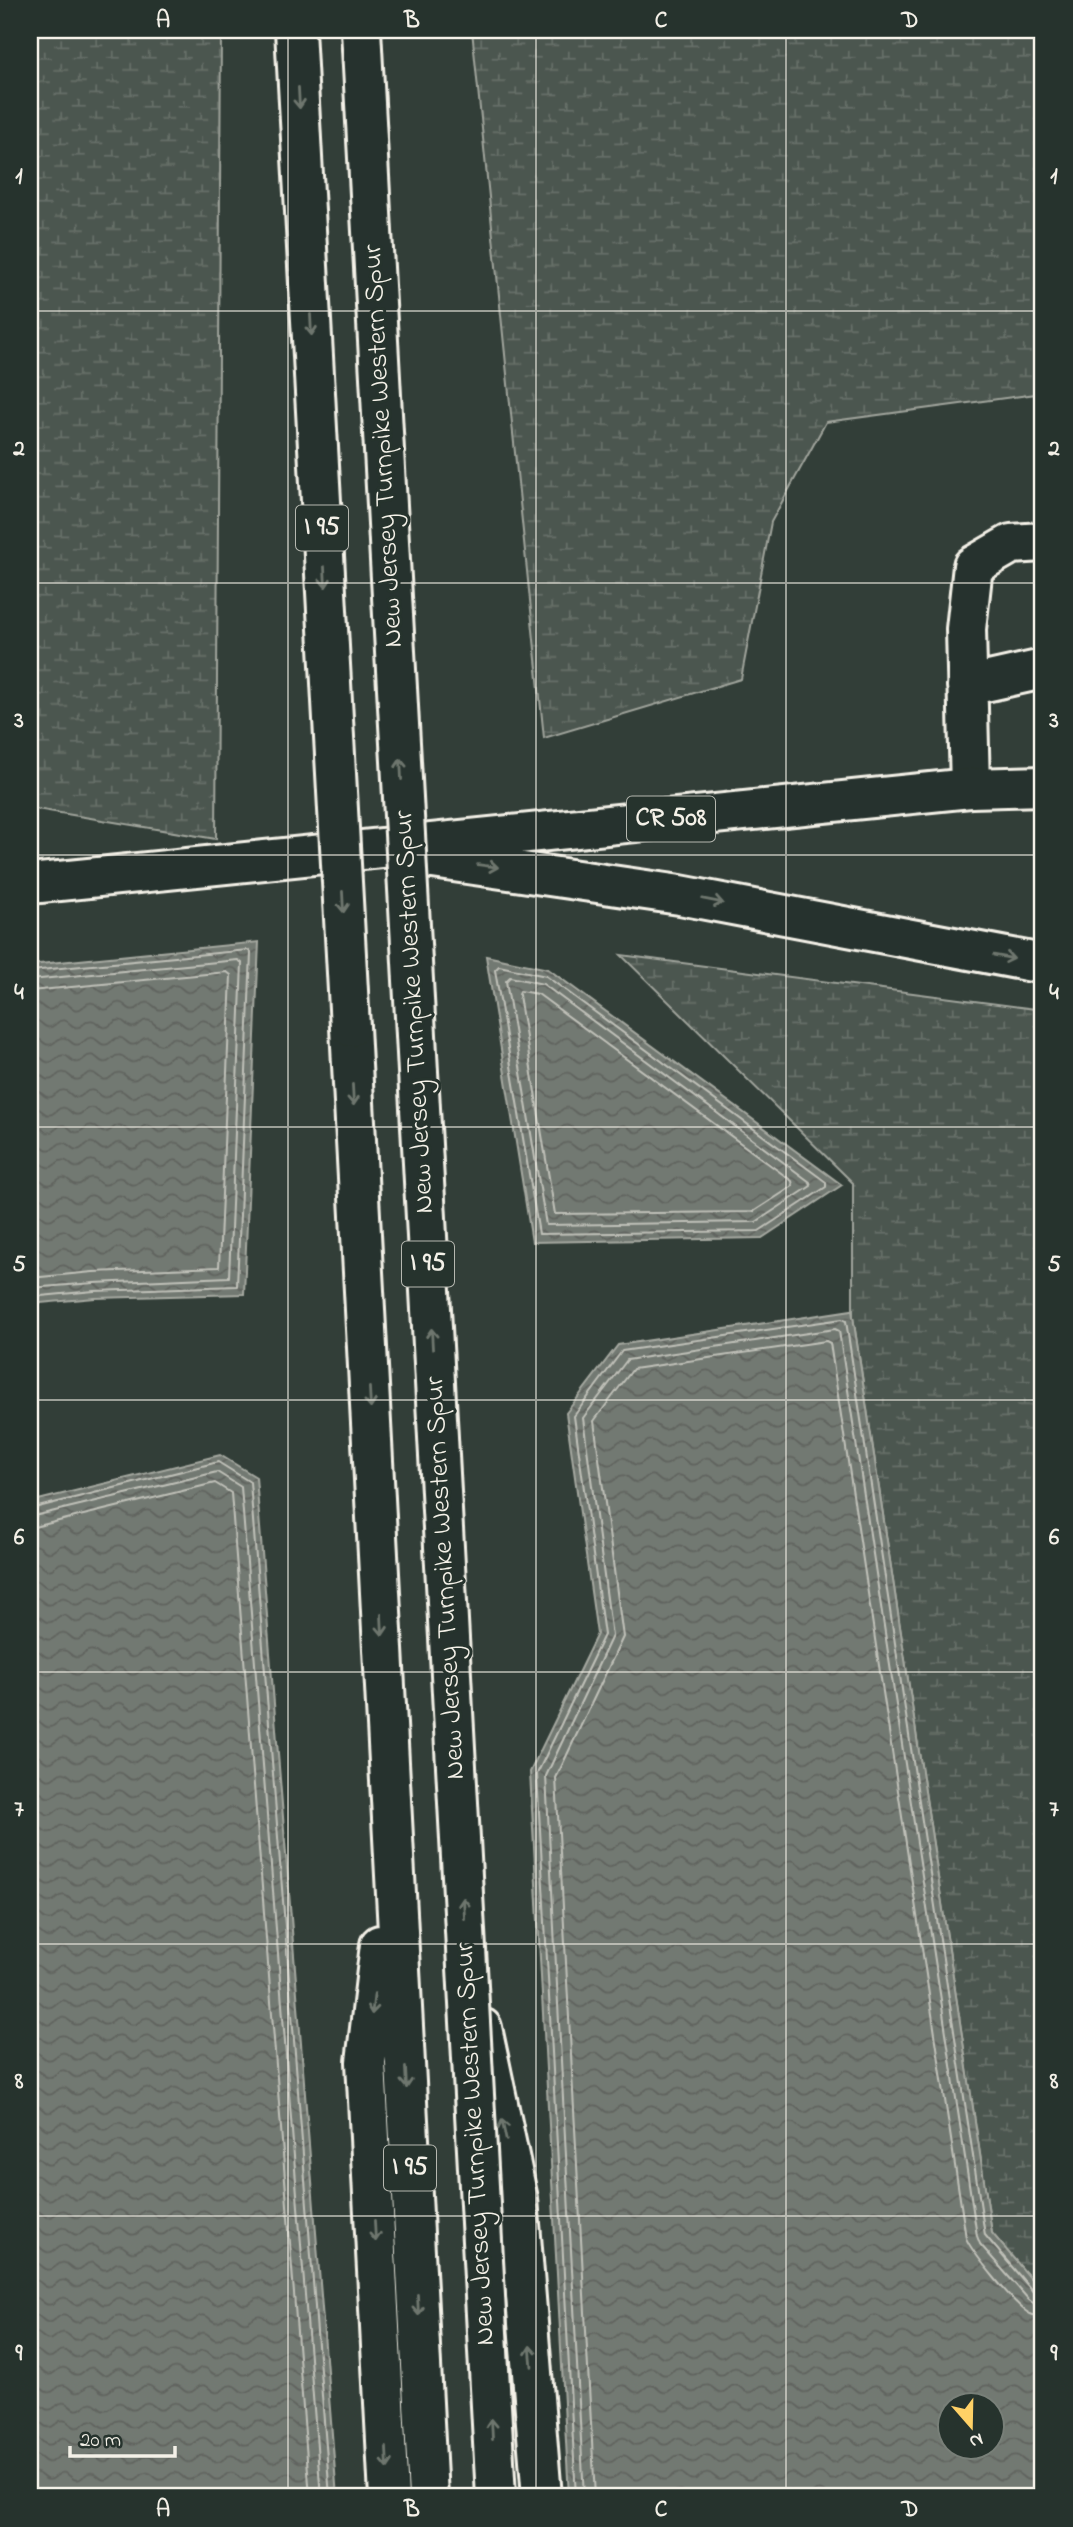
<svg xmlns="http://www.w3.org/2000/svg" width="1073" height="2527" viewBox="0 0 1073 2527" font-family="'Indie Flower',sans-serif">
<defs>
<pattern id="wetland-marsh" width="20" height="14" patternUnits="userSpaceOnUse" patternTransform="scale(1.75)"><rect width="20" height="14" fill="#4c564f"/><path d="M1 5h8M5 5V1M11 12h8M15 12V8" fill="none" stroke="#666f68"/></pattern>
<pattern id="water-waves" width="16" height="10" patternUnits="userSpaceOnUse" patternTransform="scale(1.75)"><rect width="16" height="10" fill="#727972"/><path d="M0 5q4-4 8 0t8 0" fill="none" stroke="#60635e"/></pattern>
</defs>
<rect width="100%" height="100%" fill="#323e38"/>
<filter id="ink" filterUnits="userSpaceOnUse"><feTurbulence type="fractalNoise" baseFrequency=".0143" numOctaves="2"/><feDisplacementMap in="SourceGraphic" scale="14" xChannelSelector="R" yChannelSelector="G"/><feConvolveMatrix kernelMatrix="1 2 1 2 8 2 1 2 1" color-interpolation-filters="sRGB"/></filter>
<g filter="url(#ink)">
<path fill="url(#wetland-marsh)" stroke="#a0a49c" stroke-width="2" d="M30,30h191l-5,809 -186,-31z
M472,30h571v363l-217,29 -55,100 -30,157 -197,59z
M621,955l422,55v1283l-51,-59 -139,-917v-134z"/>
<path fill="url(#water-waves)" stroke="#a6a9a1" stroke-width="2" fill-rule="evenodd" d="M259,942l-15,352 -149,4 -65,6v-339z
M486,956l62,13 294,216 -80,53 -230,4z
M852,1310l140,923 51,60v204h-474l-39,-725 67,-138 -31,-221 52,-68zM950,2404h42v42h-42z
M220,1455l36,22 81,1020h-307v-995z"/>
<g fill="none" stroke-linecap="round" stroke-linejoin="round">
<path stroke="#c0c1b9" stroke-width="2" d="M499,966l47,10 280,206v5l-67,44 -220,3 -44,-264z
M30,971l218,-21 3,3 -14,333 -143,5 -64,6
M510,977l33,7 267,198 1,4 -55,36 -210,3 -40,-244z
M30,980l208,-20 4,3 -13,314 -135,6 -64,5
M30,991l197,-19 4,3 -12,292 -126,5 -63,6
M520,991l18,3 254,187 1,5 -40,26 -198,2 -36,-219z
M30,1509l188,-47 32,20 80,1015
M30,1517l187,-45 24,15 80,1010
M30,1528l185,-45 16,10 79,1004
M576,2497l-39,-723 67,-139 -30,-219 48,-65 220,-32 4,2 139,914 50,59 8,3
M584,2497l-38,-721 66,-140 -29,-218 44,-58 208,-31 4,2 138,905 3,8 49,56 7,5 7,1
M595,2497l-39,-719 67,-141 -29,-216 39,-52 193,-28 4,2 136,895c5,13 49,67 61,74 5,4 10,4 16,4"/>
<defs>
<path id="minor" d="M967,686l76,-17
M970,788l-4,-159 7,-63 38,-22 32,-2"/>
<path id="highway" d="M433,859l247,36 363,69
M30,884l940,-96 73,-2
M350,1027l78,1470
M380,1945l-14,117 23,435
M482,2028l36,171 24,298"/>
</defs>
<use href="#minor" stroke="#f4f1e8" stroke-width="44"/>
<use href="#highway" stroke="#f4f1e8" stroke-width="44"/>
<use href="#minor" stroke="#26332d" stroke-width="38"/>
<use href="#highway" stroke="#26332d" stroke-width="38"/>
<defs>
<path id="highway-bridge" d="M295,30l55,997
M361,30l135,2467"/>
</defs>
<use href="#highway-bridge" stroke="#f4f1e8" stroke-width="44" stroke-linecap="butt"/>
<use href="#highway-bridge" stroke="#26332d" stroke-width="38"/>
</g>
<defs><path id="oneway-shaft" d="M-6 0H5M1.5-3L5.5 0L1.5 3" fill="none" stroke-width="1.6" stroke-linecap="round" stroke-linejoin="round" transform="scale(1.75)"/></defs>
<g stroke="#6e766e">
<use href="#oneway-shaft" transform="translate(299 98) rotate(87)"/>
<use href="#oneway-shaft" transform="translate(311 325) rotate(87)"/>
<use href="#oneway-shaft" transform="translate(325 577) rotate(87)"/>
<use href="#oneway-shaft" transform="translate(401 769) rotate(-93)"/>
<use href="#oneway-shaft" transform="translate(488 866) rotate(8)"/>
<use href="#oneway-shaft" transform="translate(713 901) rotate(11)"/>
<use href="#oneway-shaft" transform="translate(343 902) rotate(87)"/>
<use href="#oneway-shaft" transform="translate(1004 957) rotate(10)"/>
<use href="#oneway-shaft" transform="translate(353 1095) rotate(87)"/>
<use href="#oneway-shaft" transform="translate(432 1339) rotate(-93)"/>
<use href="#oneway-shaft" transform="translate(370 1398) rotate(87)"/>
<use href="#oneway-shaft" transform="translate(382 1625) rotate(87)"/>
<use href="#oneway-shaft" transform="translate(464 1908) rotate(-93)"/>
<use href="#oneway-shaft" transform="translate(373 2004) rotate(97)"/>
<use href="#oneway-shaft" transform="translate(406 2078) rotate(87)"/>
<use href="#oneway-shaft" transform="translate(504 2130) rotate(-102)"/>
<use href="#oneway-shaft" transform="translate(375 2231) rotate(87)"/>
<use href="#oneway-shaft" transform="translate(418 2305) rotate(87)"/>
<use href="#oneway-shaft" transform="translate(531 2356) rotate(-95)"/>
<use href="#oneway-shaft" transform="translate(492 2429) rotate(-93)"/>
<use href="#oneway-shaft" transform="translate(387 2458) rotate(87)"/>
</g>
</g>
<path fill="none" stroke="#f4f1e8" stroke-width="2" stroke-opacity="0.55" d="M288,30v2467M536,30v2467M786,30v2467M30,311h1013M30,583h1013M30,855h1013M30,1127h1013M30,1400h1013M30,1672h1013M30,1944h1013M30,2216h1013"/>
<g text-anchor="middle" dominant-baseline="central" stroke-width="6" stroke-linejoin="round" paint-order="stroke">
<g fill="#26332d" stroke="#b6b8b0" stroke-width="2">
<rect x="296" y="505.5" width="52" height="45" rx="5"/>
<rect x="627" y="796.5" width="88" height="45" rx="5"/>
<rect x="402" y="1241.5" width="52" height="45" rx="5"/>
<rect x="384" y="2145.5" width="52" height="45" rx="5"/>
</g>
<g font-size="26" font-weight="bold" fill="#f4f1e8">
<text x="322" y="528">I 95</text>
<text x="671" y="819">CR 508</text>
<text x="428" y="1264">I 95</text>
<text x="410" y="2168">I 95</text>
</g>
<g font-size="28" fill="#f4f1e8" stroke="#26332d">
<text transform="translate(384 446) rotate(-93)">New Jersey Turnpike Western Spur</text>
<text transform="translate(415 1012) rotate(-93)">New Jersey Turnpike Western Spur</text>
<text transform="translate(446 1578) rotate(-93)">New Jersey Turnpike Western Spur</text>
<text transform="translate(476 2144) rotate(-93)">New Jersey Turnpike Western Spur</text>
</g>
</g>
<rect width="1073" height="2527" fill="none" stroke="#26332d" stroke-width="77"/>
<g transform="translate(971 2426) rotate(160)"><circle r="33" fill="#26332d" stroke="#787f78" stroke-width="2"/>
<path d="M0-5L12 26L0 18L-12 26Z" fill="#ffd166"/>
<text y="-10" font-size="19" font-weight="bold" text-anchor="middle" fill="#f4f1e8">N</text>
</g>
<path d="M70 2446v10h105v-10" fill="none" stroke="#f4f1e8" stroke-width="3.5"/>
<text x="80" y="2446" font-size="21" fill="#f4f1e8" stroke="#26332d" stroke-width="5" paint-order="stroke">20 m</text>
<rect x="38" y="38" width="996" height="2450" fill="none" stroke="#f4f1e8" stroke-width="2.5"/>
<g font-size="23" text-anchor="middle" font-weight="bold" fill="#f4f1e8">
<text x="163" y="27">A</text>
<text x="412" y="27">B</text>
<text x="661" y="27">C</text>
<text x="910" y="27">D</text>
<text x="19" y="183">1</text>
<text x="1054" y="183">1</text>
<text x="19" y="455">2</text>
<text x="1054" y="455">2</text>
<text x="19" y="727">3</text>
<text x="1054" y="727">3</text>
<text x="19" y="999">4</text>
<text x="1054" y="999">4</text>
<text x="19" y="1271">5</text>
<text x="1054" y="1271">5</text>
<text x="19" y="1544">6</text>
<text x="1054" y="1544">6</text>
<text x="19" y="1816">7</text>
<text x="1054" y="1816">7</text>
<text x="19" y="2088">8</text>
<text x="1054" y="2088">8</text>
<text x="19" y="2360">9</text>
<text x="1054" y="2360">9</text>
<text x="163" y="2516">A</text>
<text x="412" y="2516">B</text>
<text x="661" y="2516">C</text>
<text x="910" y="2516">D</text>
</g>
</svg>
